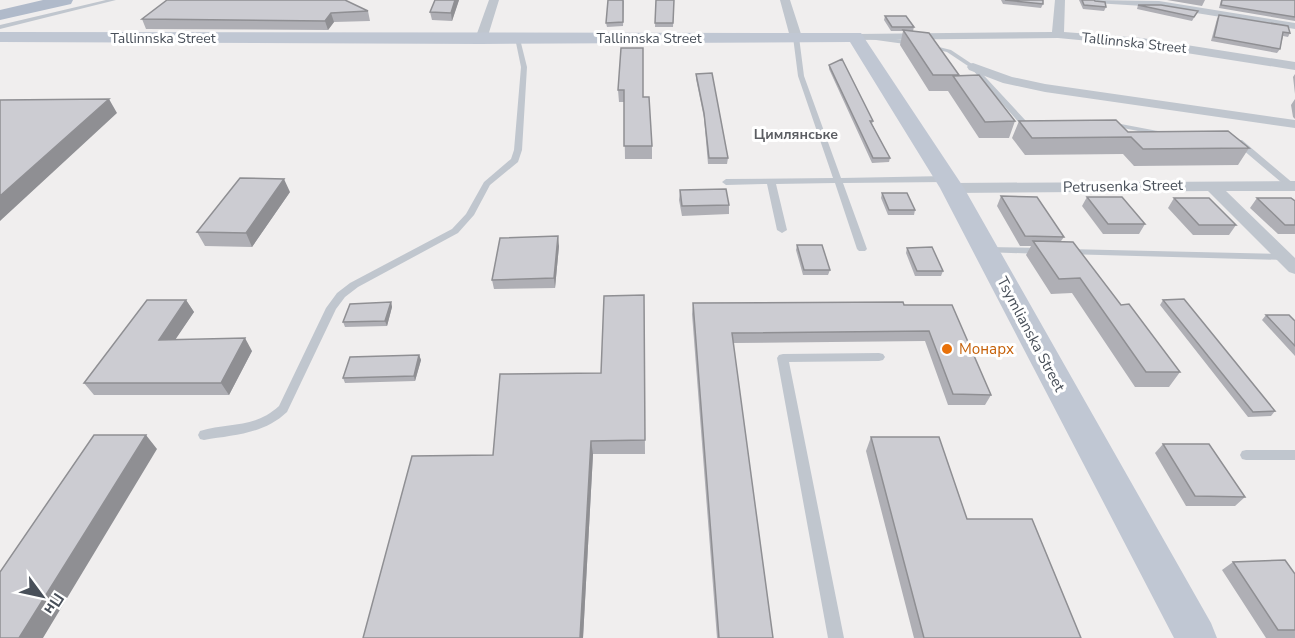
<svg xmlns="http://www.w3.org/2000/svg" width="1295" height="638" viewBox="0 0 1295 638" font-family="'Nunito Sans',sans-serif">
<rect width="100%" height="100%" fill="#f0eeee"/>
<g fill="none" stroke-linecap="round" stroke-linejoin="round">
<path fill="#c0c6ce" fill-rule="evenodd" d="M106,0h10l-116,29v-4z
M796,35l3,2 5,39 37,102 105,-2 4,3 -4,3 -103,1 24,66 -2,2h-6l-2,-2 -22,-66 -59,1 11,46 -5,3 -5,-3 -10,-46 -41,1 -4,-3 4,-3 107,-1 -35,-102 -5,-39z
M871,36l41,5 3,2 -3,2 -43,-6v-2z
M515,38l5,1 7,28 -5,83 -4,12 -28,23 -16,30 -16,18 -100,54 -13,10 -9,12 -49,103c-23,22 -53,23 -83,28l-4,-1 -2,-4 2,-4c29,-9 54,-2 79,-25l47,-98 11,-15 13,-10 102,-54 14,-15 18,-32 27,-23 3,-9 7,-83z
M927,44l24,6 24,16 51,55h12v4h-17l-50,-57 -24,-16 -22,-5v-2z
M1105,121l58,11 4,2 -4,2 -55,-11 -4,-2z
M1236,140h6l52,44v4h-6l-52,-44z
M986,247l56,1 5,3 -5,3 -59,-2 -2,-2z
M1067,249l218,5 5,3 -5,3 -221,-6 -2,-2 2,-2z
M879,353l4,1 2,3 -2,3 -4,1 -90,1 55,276h-16l-51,-280 2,-3 4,-1z
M1246,450h49v10h-49l-4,-1 -2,-4 2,-4z"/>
<path fill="#c0c6ce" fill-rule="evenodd" d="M489,0h10l-12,39 -6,3 -6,-3z
M780,0h10l12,37 -2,2 -4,1 -6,-3z
M1055,0h10l-1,32 78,6 153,24v8l-153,-24 -84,-8 -203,2 -6,-3 6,-3 197,-2z
M1090,0l69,1 136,22v6l-136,-22 -64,-4z
M973,63l39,14 33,7 250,36v8l-250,-36 -42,-9 -34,-13 -2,-3 2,-3z
M1295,181v10h-69l69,67v16l-6,-2 -81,-81 -256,2 -8,-5 8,-5z"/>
<path fill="#c0c7d3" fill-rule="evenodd" d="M0,32l861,1 103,155 247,435 6,15h-43l-234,-450 -90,-146 -369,2 -481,-2z"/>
<path fill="#b0baca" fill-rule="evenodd" d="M43,0h30l-2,4 -71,16v-10z"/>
</g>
<path fill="#afafb5" d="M435,0h24l-7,21 -20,-1 -2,-8z
M624,0l-1,26 -16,1 -1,-4z
M656,0h18l-1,27h-18z
M1001,0h42v4l-2,4 -38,-4z
M1079,0h15l12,7 -2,4 -21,-2z
M1167,0h38l-3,6z
M1221,0h74v21l-76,-13z
M1138,5l60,6 -6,10 -55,-12z
M368,11l2,10 -36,1 -6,8 -182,-1 -4,-10z
M1219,15l71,18 -2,4 -5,-1 -3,13 -3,4 -66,-12 6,-22z
M885,16l29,11 -1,4 46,44 56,46 -6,17h-30l-31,-47h-19l-29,-46 3,-14h-12l-7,-11z
M643,48v49l9,49v13h-27l-1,-57h-5l-1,-12z
M829,65l44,56 -1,3 18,34 -1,4 -17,1 -43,-94z
M696,74l32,84 -1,6h-19l-4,-46 -8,-39z
M1295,74v20l-2,-17z
M1295,99v20l-2,-2 -2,-12z
M1019,121l109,11 121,16 -11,17 -104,1 -11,-12 -98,1 -13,-17z
M680,190l49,15v9l-47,2 -3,-16z
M290,192l-38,55 -47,-1 -8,-14z
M882,193l33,17 -1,5h-26l-7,-17z
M1001,196l63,41 -3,4 60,64 59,67 -11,15h-34l-63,-94 -21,1 -25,-39 5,-9h-11l-23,-40z
M1087,197l58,27 -6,10h-36l-21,-28z
M1174,198l62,27 -7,10h-36l-25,-27z
M1257,198l38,3v33h-17l-28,-26z
M797,245l33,25 -2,5h-25l-7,-25z
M559,246l-4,42 -61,1 -2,-9z
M907,248l36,23 -2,5h-26l-9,-23z
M644,295l1,159h-52l-10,184h-220l130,-183 108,-82z
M186,300l8,12 -19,27 77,12 -23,44h-135l-10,-12z
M1163,300l112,111 -4,5 -23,1 -88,-112z
M391,302l1,5 -5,19 -42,1 -2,-5z
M693,303l211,2 87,90 -6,10h-37l-23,-64 -192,2 40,295h-56l-25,-324z
M1266,315l29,6v35l-33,-36z
M419,355l2,5 -6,21 -70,2 -2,-5z
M871,437l96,82 114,119h-167l-48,-187z
M1163,444l82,53 -10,9h-49l-31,-53z
M1233,562l62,12v64h-29l-44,-68z"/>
<path fill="#8f8f93" d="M455,0h4l-7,21 -1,-8z
M331,13l3,9 -6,8 -3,-9z
M109,99l8,14 -117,108v-25z
M284,179l6,13 -38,55 -6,-14z
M558,236l1,10 -4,42 -1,-10z
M186,300l8,12 -27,40 -8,-12z
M391,302l1,5 -5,19 -2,-5z
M245,338l7,13 -23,44 -8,-12z
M419,355l2,5 -6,21 -1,-5z
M146,435l11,14 -114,189h-24z
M591,441l2,13 -10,184h-3z"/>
<path fill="#ccccd2" stroke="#8f8f93" stroke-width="1.5" d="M167,0h178l23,11 -37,2 -6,8 -183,-2z
M435,0h20l-4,13 -21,-1z
M608,0h15v22l-17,1z
M656,0h18l-1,23h-18z
M1005,0h38v4z
M1082,0h12l1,1 10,1 1,5 -22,-2z
M1222,0h73v17l-74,-12z
M1138,5h23l37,6 -4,6z
M1219,15l69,11 2,7 -7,-1 -3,17 -66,-12z
M885,16h21l8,11h-22z
M903,30l26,3 30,42h-26z
M621,48h22v49h6l3,49h-28v-56h-6z
M842,59l31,62h-3l20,37h-17l-44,-93z
M712,73l16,85h-19l-5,-45 -8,-39z
M979,75l36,46 -30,1 -32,-46z
M109,99l-109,97v-96z
M1116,120l12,12 100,-1 21,17 -106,1 -12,-12 -99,1 -13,-17z
M240,178l44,1 -38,54 -49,-1z
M726,189l3,16 -47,1 -2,-16z
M882,193h25l8,17h-26z
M1001,196l36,1 27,40 -39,-1z
M1087,197h35l23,27h-37z
M1174,198h35l27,27h-37z
M1257,198h34l4,3v24h-10z
M558,236l-4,42 -62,2 8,-42z
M1033,241l40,1 48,63 8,-1 51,68h-34l-66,-94 -21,1z
M797,245h25l8,25h-26z
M932,247l11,24h-26l-10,-23z
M644,295l1,145 -54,1 -11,197h-217l49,-182 81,-1 7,-81 101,-1 3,-77z
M1184,299l91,112 -22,1 -90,-112z
M147,300h39l-27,40 86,-2 -24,45h-137z
M391,302l-6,19 -42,1 7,-18z
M903,302l1,3h48l39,90 -38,-1 -24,-63 -197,2 41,305h-54l-26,-335z
M1266,315h23l6,6v25z
M419,355l-5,21 -71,2 7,-21z
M94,435h52l-127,203h-19v-66z
M871,437h68l28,82h65l49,119h-157z
M1163,444h46l36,53 -50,-1z
M1285,560l10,14v56h-17l-45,-68z"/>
<circle fill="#e8710a" stroke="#fff" stroke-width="2" cx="947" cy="349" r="6"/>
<g text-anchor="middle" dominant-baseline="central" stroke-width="6" stroke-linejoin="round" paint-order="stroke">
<g font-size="14" fill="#484f59" stroke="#fff">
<text x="163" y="38">Tallinnska Street</text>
<text x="649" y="38">Tallinnska Street</text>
<text transform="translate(1134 43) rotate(6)">Tallinnska Street</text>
</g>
<g font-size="14" font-weight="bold" fill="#5b5d62" stroke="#fff">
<text x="796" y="134">Цимлянське</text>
</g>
<g font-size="15" fill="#484f59" stroke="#fff">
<text transform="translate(1123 186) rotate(-1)">Petrusenka Street</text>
<text transform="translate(1031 334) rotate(62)">Tsymlianska Street</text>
</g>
<g font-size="15" fill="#c56008" stroke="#fff" text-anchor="start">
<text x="959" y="349">Монарх</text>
</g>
</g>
<g transform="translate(42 596) rotate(123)" stroke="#ffffff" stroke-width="4.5" paint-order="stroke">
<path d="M0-4.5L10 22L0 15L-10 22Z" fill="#484f59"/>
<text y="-9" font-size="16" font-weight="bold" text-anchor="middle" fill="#484f59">Пн</text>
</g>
</svg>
